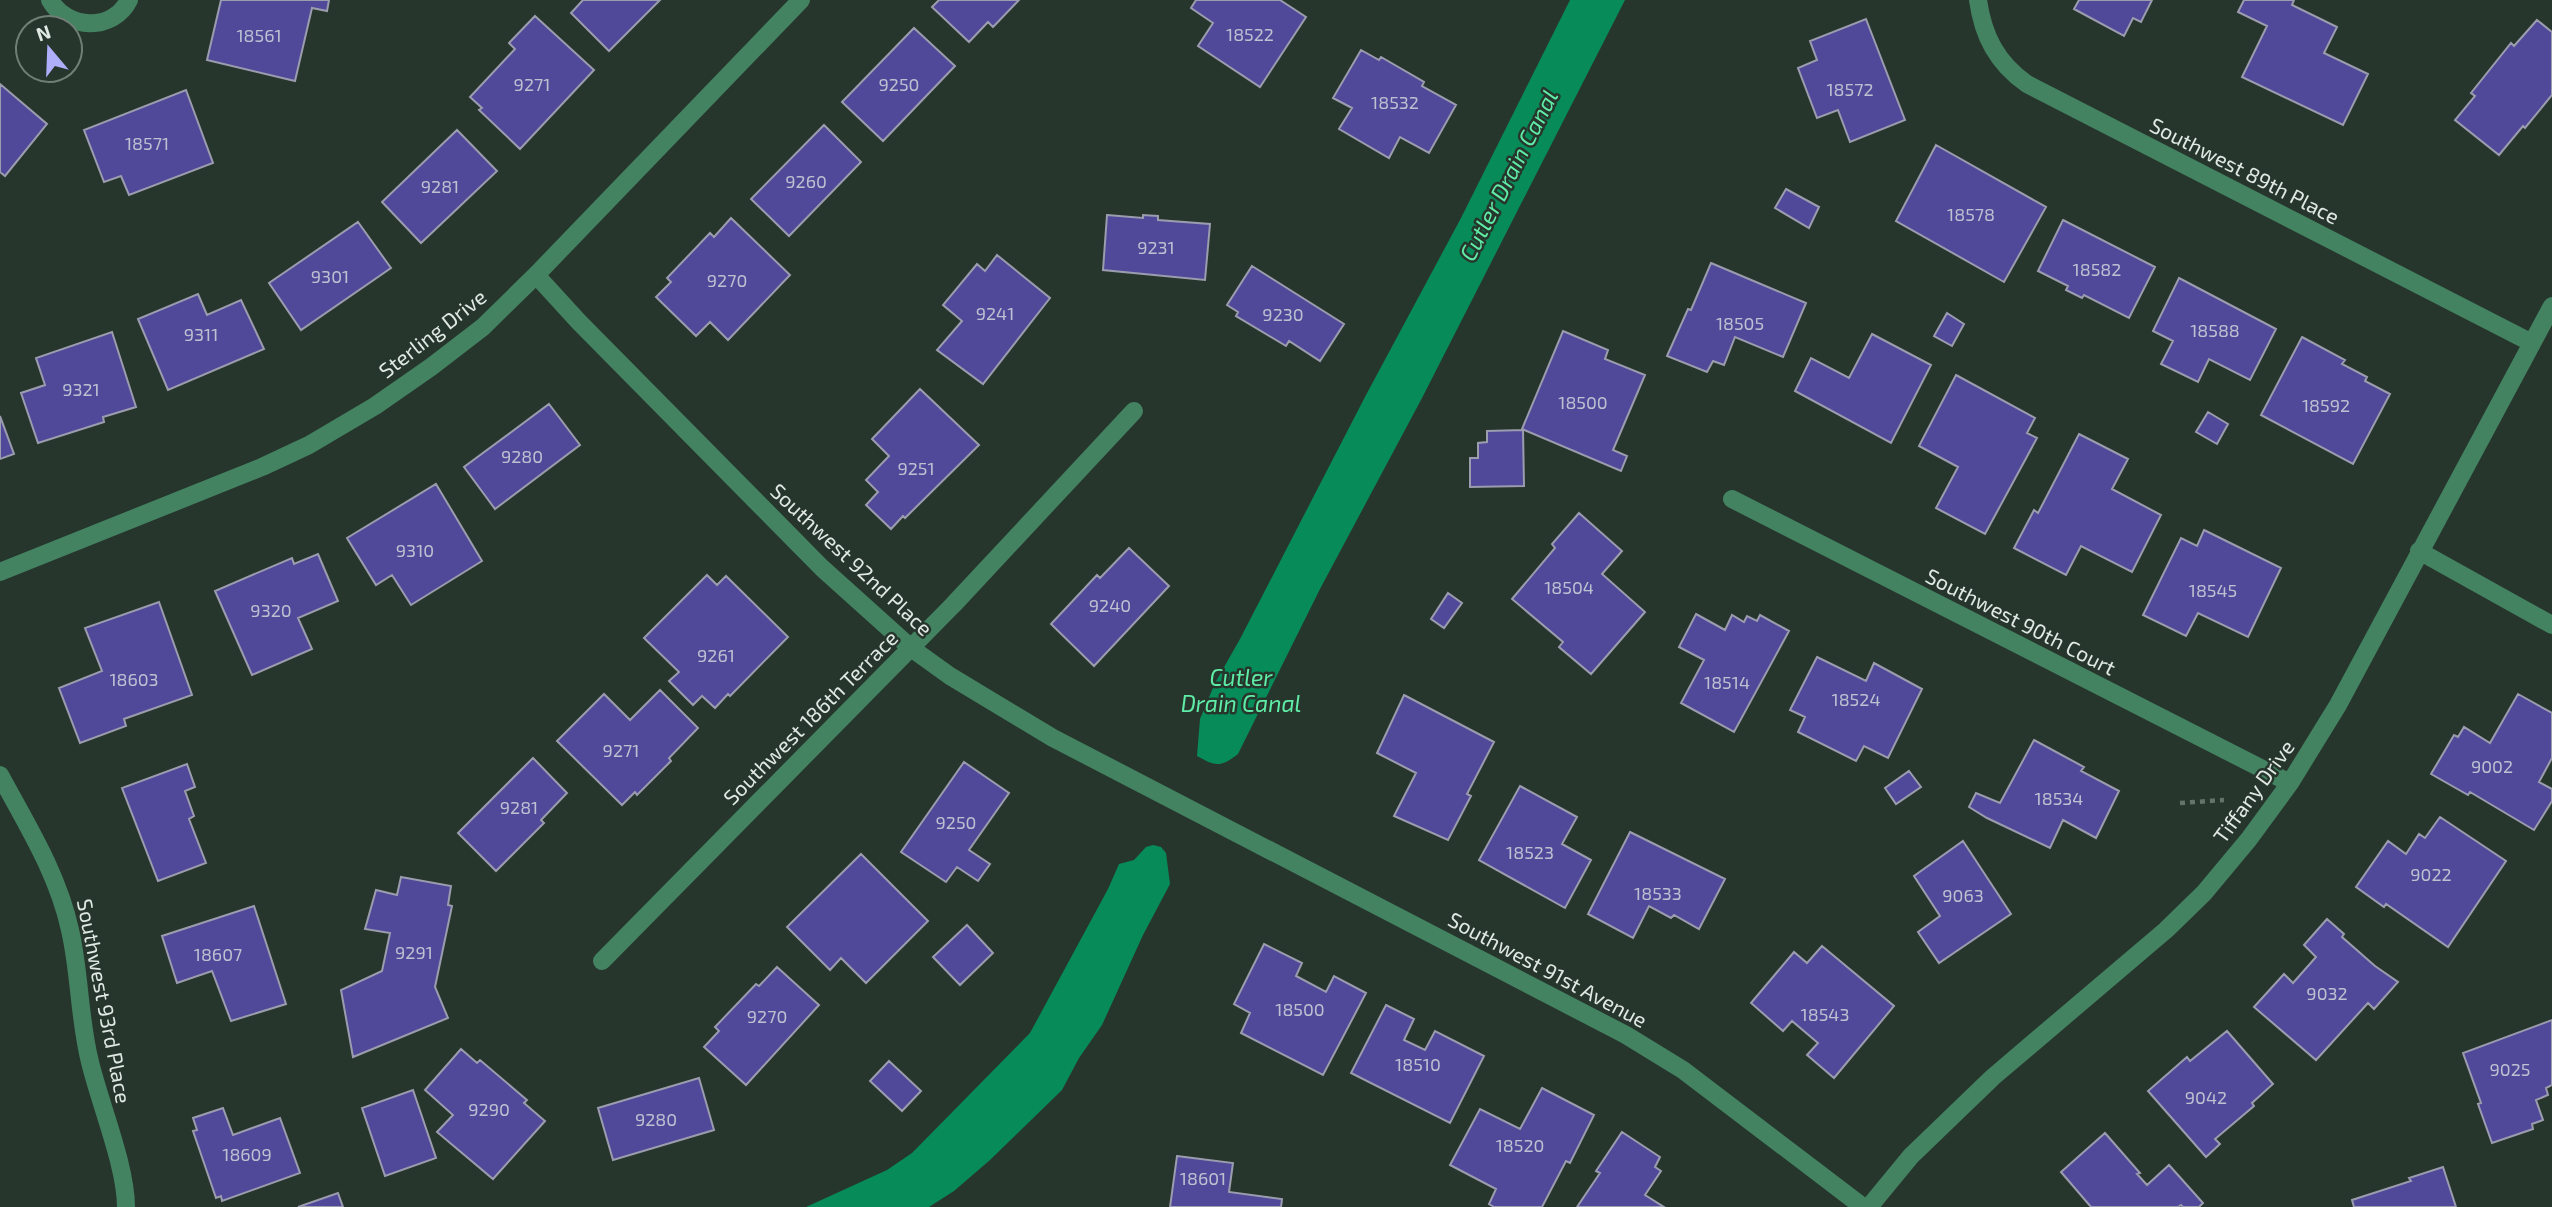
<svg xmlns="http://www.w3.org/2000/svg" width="2552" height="1207" viewBox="0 0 2552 1207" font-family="'Exo 2',sans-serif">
<rect width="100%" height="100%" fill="#27362d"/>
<path fill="#078b58" d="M1570,0h55l-203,398 -102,191 -82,165c-18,14 -23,12 -41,2l3,-37 15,-36 25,-44 126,-244 95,-177z
M1153,845l8,2 5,6 4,31 -27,51 -41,90 -23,33 -17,32 -72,70 -36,31 -25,16h-123l81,-37 25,-17 118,-120 78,-144 11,-25 15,-4 12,-13z"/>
<path fill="#50499a" stroke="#9b9cae" stroke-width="2" d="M221,0h108l-2,11 -15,-3 -17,73 -88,-21z
M583,0h77l-51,51 -38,-38z
M939,0h80l-26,27 -5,-5 -19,20 -37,-35z
M1196,0h84l26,17 -46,70 -62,-41 15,-23 -22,-15z
M2079,0h73l-11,22 -8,-4 -9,18 -50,-27z
M2244,0h50l-2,5 45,22 -13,26 44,21 -25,51 -101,-48 25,-51 -29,-14z
M535,16l59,54 -74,79 -41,-39 3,-2 -12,-11 45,-48 -6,-6z
M1866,19l39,101 -55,22 -12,-32 -21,8 -19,-50 19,-8 -7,-19z
M2537,20l15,12v63l-27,33 -2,-2 -24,29 -44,-35 20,-24 -4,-3 40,-50 3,3z
M914,28l41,38 -72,75 -41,-39z
M1361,50l18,10 2,-3 43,25 -2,4 34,19 -27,48 -29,-16 -11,21 -50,-29 13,-21 -19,-10z
M0,84l47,40 -42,52 -5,-4z
M186,90l27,73 -84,32 -8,-19 -17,6 -20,-52z
M824,125l37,37 -72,74 -38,-37z
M457,130l40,41 -76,72 -39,-41z
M1936,145l110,62 -42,75 -108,-61z
M1786,189l33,18 -10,21 -34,-20z
M1107,215l36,3v-3l15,1v4l52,4 -5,56 -102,-10z
M731,218l59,57 -62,65 -18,-18 -14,14 -40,-39 15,-15 -4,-4 43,-45 4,4z
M2063,220l92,47 -26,51 -45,-23 -2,3 -16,-8 2,-4 -30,-15z
M358,222l33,46 -90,62 -32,-47z
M997,255l53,43 -67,86 -46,-34 25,-29 -19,-16 34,-41 8,7z
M1711,263l95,40 -23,54 -48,-20 -11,28 -11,-4 -6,11 -40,-16 21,-47 3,1z
M1252,266l92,58 -24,37 -31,-20 -3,5 -50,-30 2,-4 -11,-7z
M2179,278l97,51 -26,51 -41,-21 -11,23 -37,-18 12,-23 -20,-10z
M198,294l9,21 34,-15 23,49 -96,41 -30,-71z
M1947,313l17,11 -12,22 -18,-10z
M1563,331l45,19 -3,9 40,16 -32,75 14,6 -6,15 -99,-42z
M112,332l24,75 -33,10 1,5 -66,21 -17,-50 24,-8 -9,-27z
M1872,334l59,31 -40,78 -96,-52 16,-33 38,20z
M2302,337l43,23 -3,4 25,13 -2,4 25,13 -37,70 -92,-49z
M1956,375l79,43 -8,15 10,5 -52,96 -49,-26 22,-41 -39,-21z
M920,389l59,56 -74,73 -2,-2 -12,13 -25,-24 12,-13 -12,-12 23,-24 -17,-17z
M549,404l31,41 -85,64 -31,-42z
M2208,412l20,12 -11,20 -21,-12z
M0,416l14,38 -14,5z
M1523,430l1,56 -54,1v-29h8v-15l9,-1v-11z
M2079,434l49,25 -16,30 49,26 -29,57 -51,-26 -15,29 -52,-27 20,-38 4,3z
M436,484l46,77 -71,44 -19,-30 -16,10 -29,-47z
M1579,513l43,38 -20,23 43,38 -54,62 -32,-27 4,-5 -51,-43 43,-51 -3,-4z
M2204,530l77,38 -33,69 -50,-24 -12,23 -43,-21 38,-77 16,8z
M1129,548l40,38 -75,80 -43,-42 46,-49 3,3z
M318,554l20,47 -40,17 14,31 -60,26 -37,-84 77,-33 2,6z
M707,575l10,10 9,-9 62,61 -58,59 -2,-2 -13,14 -13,-12 -9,9 -24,-24 10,-9 -35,-34z
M1448,593l14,10 -18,25 -13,-9z
M159,602l33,93 -68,24 2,7 -46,17 -21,-55 43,-17 -17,-43z
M1696,614l29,16 7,-15 12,7 3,-6 10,5 3,-6 29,16 -55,101 -53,-29 23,-43 -25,-13z
M1817,657l49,24 8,-18 48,26 -34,69 -24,-12 -8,15 -58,-29 7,-15 -15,-7z
M660,690l38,38 -29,30 2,3 -34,34 -2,-3 -13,13 -65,-64 47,-47 26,26z
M2518,694l34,19v45l-13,24 13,7v12l-18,29 -64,-38 -2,3 -37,-21 23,-39 4,2 6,-10 26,16z
M1404,695l90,47 -27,52 4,2 -23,44 -54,-24 22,-43 -39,-20z
M2034,740l50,27 -3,4 38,20 -23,47 -33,-18 -13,28 -63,-30 -18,-11 7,-14 24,10z
M533,758l34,35 -26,27 3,3 -48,48 -38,-38z
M964,762l45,31 -40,57 21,14 -12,17 -21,-14 -11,15 -45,-30z
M187,764l8,23 -10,4 9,25 -5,3 17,44 -48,18 -36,-93z
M1909,771l12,16 -25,17 -11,-16z
M1520,786l57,31 -15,27 29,16 -26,48 -86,-48z
M2440,817l66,44 -58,86 -62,-43 -2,3 -28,-20 32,-46 18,13 13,-20 6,4z
M1630,832l95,47 -26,50 -25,-14 -3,3 -22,-12 -16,32 -45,-24z
M1963,841l48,73 -72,49 -21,-31 22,-16 -26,-40z
M861,854l67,67 -62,62 -25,-25 -11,12 -43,-43z
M401,877l50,9 -3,19 4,1 -17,81 13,31 -95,39 -12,-67 41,-19 8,-38 -25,-4 11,-39 21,5z
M254,906l32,98 -55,17 -19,-50 -35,12 -15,-47z
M2327,919l17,15 -2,3 33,29 23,16 -24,27 -6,-6 -52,57 -62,-53 30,-33 9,9 23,-26 -12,-12z
M967,925l26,28 -33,32 -27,-28z
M1264,944l38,19 -6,13 30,16 8,-16 32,17 -43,82 -82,-42 9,-20 -16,-9z
M1822,946l72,60 -60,72 -27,-23 11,-12 -26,-22 -9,10 -32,-28 43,-51 13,11z
M777,967l42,38 -73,80 -42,-38 15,-16 -4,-4 41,-43 3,2z
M1386,1005l28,14 -10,21 21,10 10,-19 49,25 -34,67 -99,-50z
M2552,1020v65l-6,3 2,7 -12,5 7,20 -11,4 1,5 -41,14 -14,-39 3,-1 -18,-50z
M2227,1031l46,53 -21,19 2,3 -39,33 5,5 -14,13 -58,-66 39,-34 3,4z
M461,1049l16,14 3,-3 47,40 -3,3 21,18 -52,58 -56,-47 16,-17 -28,-25z
M889,1061l32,30 -19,20 -32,-30z
M699,1078l15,52 -101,30 -15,-52z
M1542,1088l52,27 -24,48 -4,-2 -24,46h-48l-5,-3 7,-15 -46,-24 30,-56 40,20z
M413,1090l23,68 -51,18 -23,-68z
M223,1108l10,27 47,-17 20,55 -78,28 -1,-5 -5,2 -23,-67 4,-1 -4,-12z
M1622,1132l38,25 -5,10 6,4 -16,24 19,12h-87l23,-34 -4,-2z
M2105,1133l35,40 -3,1 10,11 22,-20 34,38 -4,4h-16l-2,-2 -3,2h-87l-30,-35z
M1177,1156l56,7 -4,29 53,7 -1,8h-111z
M2443,1167l13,40h-102l-2,-7 59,-19 -2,-3z
M338,1193l5,14h-45z"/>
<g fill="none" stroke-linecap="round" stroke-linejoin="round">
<path stroke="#66736b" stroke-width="4.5" stroke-dasharray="5 5" stroke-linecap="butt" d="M2180,803l44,-3"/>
<path stroke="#438361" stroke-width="18" d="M50,0c17,30 63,32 79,0
M1978,0c5,36 19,63 49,84l505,259
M536,275l43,47 243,246 89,80 39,28 103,62 573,297 57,35 180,137
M1732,499l558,284
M2419,551l133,74
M0,572l262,-105 47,-22 66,-39 56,-39 52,-40 53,-52 265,-275
M0,775c27,50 58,99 70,155 10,43 9,89 20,132 10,42 36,104 36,145
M602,961l351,-356 181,-194
M1869,1207l42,-51 82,-79 173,-147 38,-37 45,-54 41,-56 48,-78 214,-399"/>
</g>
<g text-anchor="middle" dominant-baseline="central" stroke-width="5" stroke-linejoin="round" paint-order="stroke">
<g font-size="18" fill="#bcc1d1">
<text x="1250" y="34">18522</text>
<text x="259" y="35">18561</text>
<text x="532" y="84">9271</text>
<text x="899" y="84">9250</text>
<text x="1850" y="89">18572</text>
<text x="1395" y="102">18532</text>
<text x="147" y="143">18571</text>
<text x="806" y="181">9260</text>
<text x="440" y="186">9281</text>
<text x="1971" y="214">18578</text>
<text x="1156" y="247">9231</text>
<text x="2097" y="269">18582</text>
<text x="330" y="276">9301</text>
<text x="727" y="280">9270</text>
<text x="995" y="313">9241</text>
<text x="1283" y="314">9230</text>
<text x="1740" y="323">18505</text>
<text x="2215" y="330">18588</text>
<text x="201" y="334">9311</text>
<text x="81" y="389">9321</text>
<text x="1583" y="402">18500</text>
<text x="2326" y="405">18592</text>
<text x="522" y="456">9280</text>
<text x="916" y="468">9251</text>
<text x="415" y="550">9310</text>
<text x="1569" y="587">18504</text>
<text x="2213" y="590">18545</text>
<text x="1110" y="605">9240</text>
<text x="271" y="610">9320</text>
<text x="716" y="655">9261</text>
<text x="134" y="679">18603</text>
<text x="1727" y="682">18514</text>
<text x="1856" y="699">18524</text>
<text x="621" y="750">9271</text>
<text x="2492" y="766">9002</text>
<text x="2059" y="798">18534</text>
<text x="519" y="807">9281</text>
<text x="956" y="822">9250</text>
<text x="1530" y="852">18523</text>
<text x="2431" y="874">9022</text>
<text x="1658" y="893">18533</text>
<text x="1963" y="895">9063</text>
<text x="414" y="952">9291</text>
<text x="218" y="954">18607</text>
<text x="2327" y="993">9032</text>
<text x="1300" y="1009">18500</text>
<text x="1825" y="1014">18543</text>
<text x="767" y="1016">9270</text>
<text x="1418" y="1064">18510</text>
<text x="2510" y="1069">9025</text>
<text x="2206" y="1097">9042</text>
<text x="489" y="1109">9290</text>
<text x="656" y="1119">9280</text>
<text x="1520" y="1145">18520</text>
<text x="247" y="1154">18609</text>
<text x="1203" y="1178">18601</text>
</g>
<g font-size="21" fill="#e0e9e3" stroke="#27362d">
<text transform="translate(2245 170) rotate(27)">Southwest 89th Place</text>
<text transform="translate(432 333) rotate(-38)">Sterling Drive</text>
<text transform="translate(852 559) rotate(43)">Southwest 92nd Place</text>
<text transform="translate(2021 621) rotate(27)">Southwest 90th Court</text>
<text transform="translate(810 717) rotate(-45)">Southwest 186th Terrace</text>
<text transform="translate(2253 791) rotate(-54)">Tiffany Drive</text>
<text transform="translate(1548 969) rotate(28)">Southwest 91st Avenue</text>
<text transform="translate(105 1001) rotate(79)">Southwest 93rd Place</text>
</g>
<g font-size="23" font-style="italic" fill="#5feca6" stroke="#27362d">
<text transform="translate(1508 175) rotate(-63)">Cutler Drain Canal</text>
<text x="1241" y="677">Cutler<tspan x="1241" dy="26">Drain Canal</tspan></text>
</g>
</g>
<g transform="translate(49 49) rotate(341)"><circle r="33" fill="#27362d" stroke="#717e76" stroke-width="2"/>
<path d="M0-5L12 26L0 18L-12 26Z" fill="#afaefa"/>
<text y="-10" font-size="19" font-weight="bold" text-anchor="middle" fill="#e0e9e3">N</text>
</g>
</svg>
